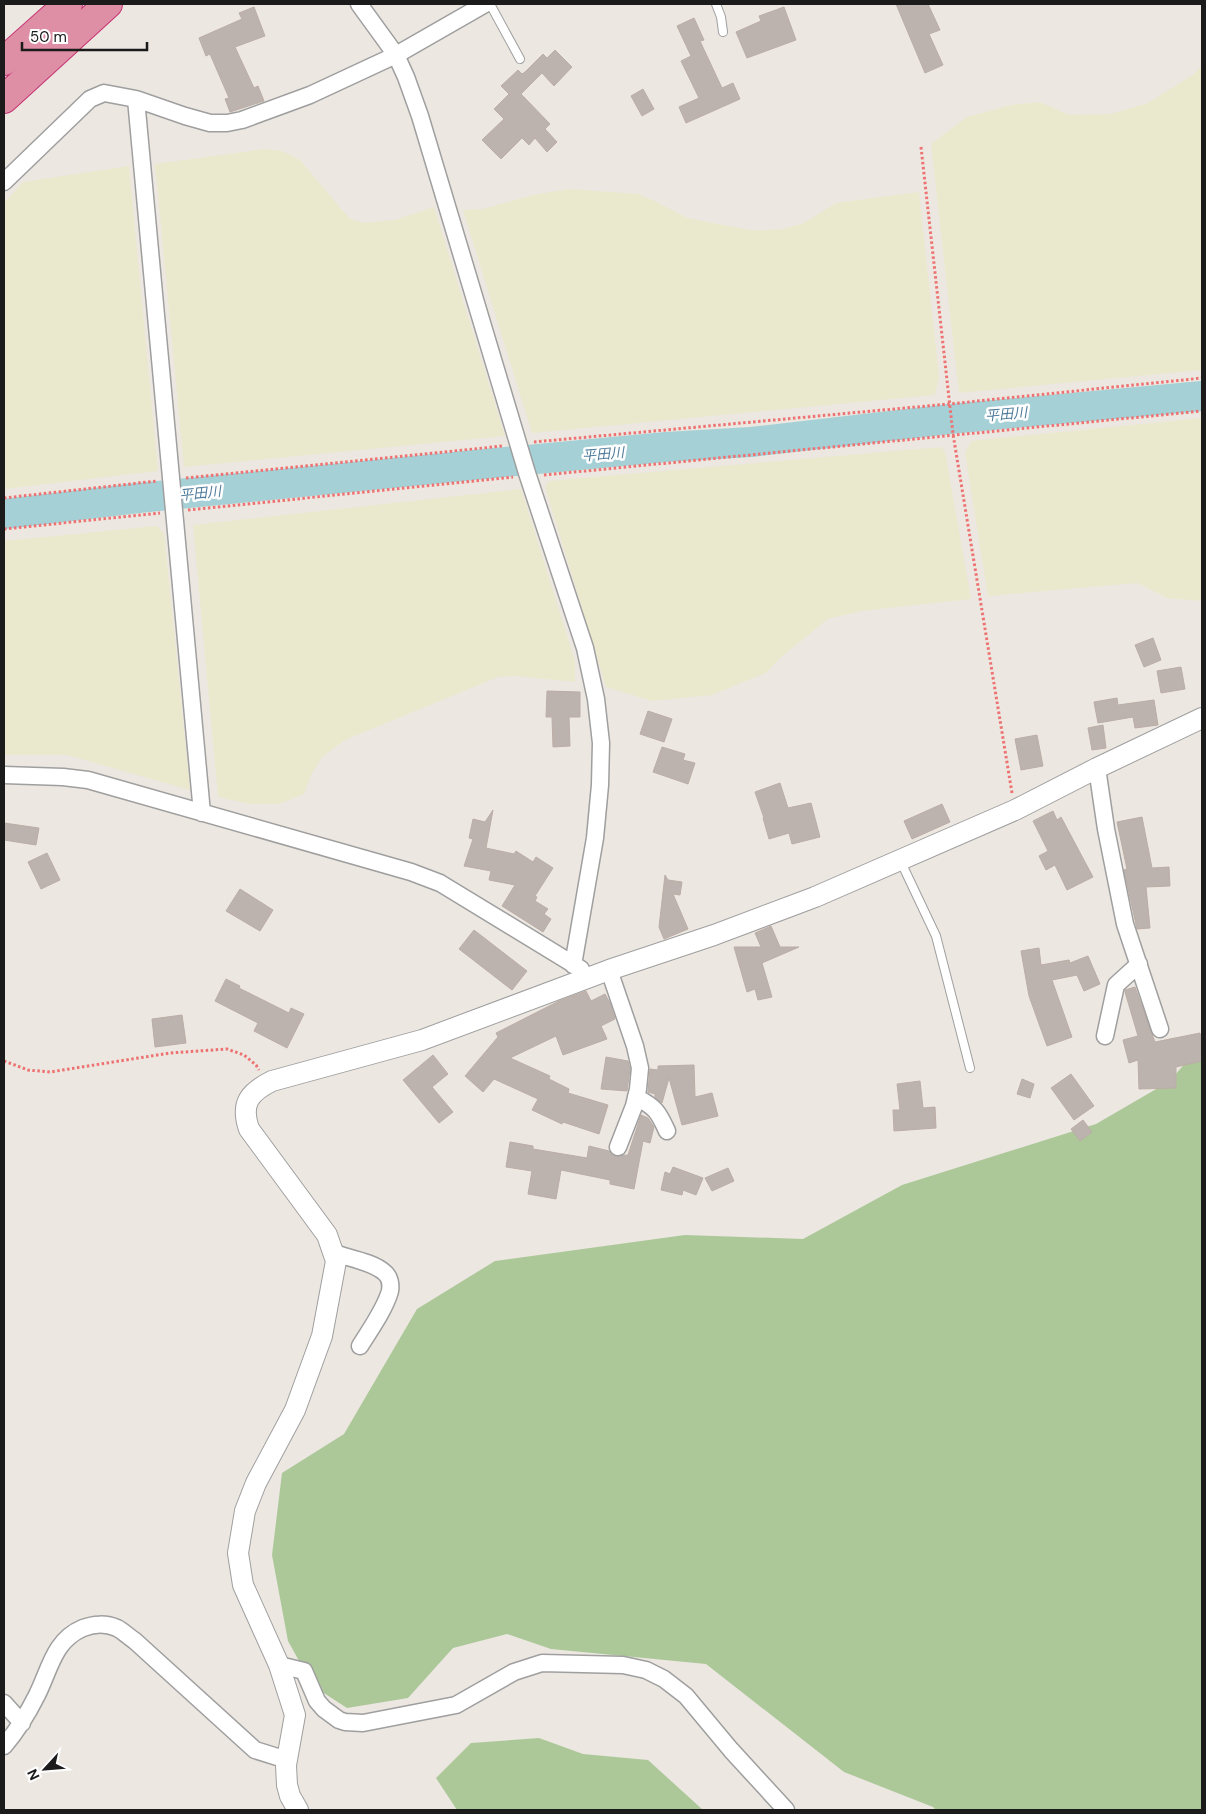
<svg xmlns="http://www.w3.org/2000/svg" width="1206" height="1814" viewBox="0 0 1206 1814" font-family="'DM Sans','Noto Sans JP',sans-serif">
<rect width="100%" height="100%" fill="#ece7e1"/>
<path fill="#eae9ce" d="M1202,65v305l-243,23 -28,-249 36,-27 44,-12 29,-3 29,13 42,-1 37,-11 46,-29z
M265,149l16,2 18,8 50,59 14,5 32,-3 39,-13 71,229 -321,31 -29,-303z
M129,166l29,305 -154,18v-286l19,-21z
M569,189l69,5 17,7 32,17 63,12h15l18,-1 21,-6 32,-20 83,-11 20,185 -4,18 -403,38 -69,-223 20,-1 50,-14z
M1202,418v183l-35,-3 -30,-15 -149,13 -23,-143 6,-12z
M941,447l4,4 26,148 -110,12 -33,8 -48,39 -14,15 -54,22 -60,6 -46,-14 -61,-200 3,-6z
M521,489l54,172v21l-59,-6 -18,1 -153,63 -23,17 -10,16 -8,21 -25,10h-30l-31,-7 -25,-272z
M157,526l7,7 26,257 -123,-35h-63v-214z"/>
<path fill="#acc899" d="M1202,1043v767h-266l-3,-3 -89,-35 -138,-108 -155,-15 -44,-15 -54,14 -45,50 -61,10 -34,-22 -25,-45 -16,-86 10,-82 62,-39 73,-125 78,-48 190,-26 118,4 99,-54 194,-61 74,-43z
M539,1738l44,16 65,6 55,50h-246l-21,-32 35,-35z"/>
<g fill="none" stroke-linecap="round" stroke-linejoin="round">
<path stroke="#a5d0d6" stroke-width="30" d="M4,514l134,-16 356,-35 172,-16 85,-5 199,-23 252,-23"/>
</g>
<path fill="#bcb3af" stroke="#bcada5" d="M896,4h32l12,26 -11,4 14,31 -18,8z
M254,7l11,29 -30,11 19,41 4,-2 6,15 -34,11 -5,-13 4,-1 -19,-44 -4,2 -7,-18 43,-19 -3,-6z
M784,7l12,33 -49,18 -11,-26 25,-11 -2,-5z
M694,18l10,22 -4,1 22,47 11,-5 7,16 -54,24 -7,-16 20,-9 -18,-37 10,-5 -14,-30z
M555,50l17,17 -18,19 -12,-13 -21,21 29,30 -5,5 12,13 -10,10 -12,-14 -6,7 -7,-7 -21,21 -19,-19 22,-21 -10,-10 15,-15 -8,-8 17,-16 4,4 3,-2 18,-18 4,4z
M643,89l11,20 -12,7 -11,-20z
M1153,638l8,22 -17,7 -9,-22z
M1181,667l4,22 -24,4 -4,-22z
M547,691l33,1v25h-11l1,29 -17,1 -1,-30h-6z
M1117,698l1,7 36,-5 4,25 -23,3 -2,-11 -35,6 -4,-21z
M648,711l24,8 -8,23 -24,-8z
M1103,725l3,23 -14,2 -4,-22z
M1037,735l6,31 -22,4 -6,-31z
M662,747l23,7 -2,6 12,3 -7,21 -35,-12z
M780,783l8,25 23,-5 9,34 -28,7 -3,-11 -20,6 -6,-21h1l-9,-26z
M942,804l8,18 -38,17 -8,-18z
M493,810l-7,38 28,6 2,-3 17,11 3,-5 17,11 -18,28 2,1 -2,4 13,8 -4,5 7,5 -8,13 -41,-26 13,-21 -26,-5 2,-9 -27,-5 9,-27 -4,-1 4,-19 12,3z
M1053,811l4,9 4,-3 32,60 -26,13 -12,-25 -9,5 -7,-14 9,-5 -15,-30z
M1142,817l10,51 17,-1 1,19 -24,1 4,41 -13,1 -13,-59 3,-1 -10,-47z
M4,823l35,5 -3,17 -32,-5z
M47,853l13,27 -19,9 -13,-27z
M665,875l3,5 14,2 -2,13 -7,-1 15,35 -24,10 -5,-12z
M240,889l33,21 -13,21 -34,-20z
M771,926l9,21h19l-37,16 10,34 -14,3 -3,-11 -8,3 -13,-45h27l-6,-14z
M474,930l53,41 -15,19 -53,-41z
M1039,948l2,17 28,-5 1,3 18,-7 12,28 -16,7 -7,-16 -25,5 20,57 -25,9 -18,-50 -8,-45z
M226,979l14,7 -1,2 50,25 2,-5 13,6 -17,34 -33,-17 4,-8 -43,-22z
M1135,987l20,55 45,-9 2,11v17l-26,6v21l-37,1 -1,-29 -9,3 -6,-23 15,-4 -13,-44v-2z
M586,991l5,10 14,-7 5,9 5,16 -14,7 6,13 -44,16 -7,-19 -46,22 40,18 -1,3 20,10 -1,4 40,12 -9,29 -36,-12 -1,2 -30,-14 6,-11 -44,-20 -11,13 -18,-16 33,-39 -2,-4 63,-32z
M182,1015l4,28 -31,4 -3,-28z
M433,1055l15,19 -16,13 21,25 -14,11 -36,-43z
M606,1057l22,4 2,8 -3,22 -26,-2z
M694,1065l1,32 17,-4 6,23 -36,9 -13,-47 -7,25 -7,-6v-3l-7,-2 2,-23 8,1v-4z
M1071,1074l23,32 -20,14 -23,-32z
M1022,1079l12,5 -4,14 -13,-4z
M920,1081l3,27 12,-1 1,21 -42,3 -1,-21h7l-3,-26z
M641,1115l7,3 6,9 -4,16 -7,-2 -9,48 -24,-5v-4l-49,-10 -5,29 -28,-5 4,-23 -26,-4 4,-25 23,4v3l54,9 2,-12 20,5 6,5 13,-1z
M1083,1120l9,12 -12,9 -9,-12z
M673,1167l30,11 -7,17 -13,-5 -1,5 -21,-5 4,-18 5,2z
M728,1168l6,13 -22,10 -7,-13z"/>
<g fill="none" stroke-linecap="round" stroke-linejoin="round">
<defs>
<path id="service" d="M490,4l30,55
M716,4l5,13 2,15
M900,860l36,76 34,132"/>
<path id="minor" d="M359,4l37,51 10,22 14,39 107,357 58,175 11,51 5,44 -1,42 -5,53 -22,127
M136,99l66,714
M4,182l86,-83 14,-6 32,6 49,17 25,7h17l15,-3 68,-25 86,-40 89,-51
M1097,768l9,61 19,95 35,105
M4,775l59,2 25,3 323,92 29,11 141,86
M609,970l26,76 5,22 -2,21 -4,17 -16,41
M1105,1036l11,-51 23,-21
M636,1097c19,10 22,14 31,34
M334,1253c14,5 40,9 51,20 5,4 6,12 5,18 -5,18 -20,39 -30,55
M279,1665l25,6 13,30 7,8 15,11 6,2 18,1 93,-18 58,-33 28,-9 81,2 23,5 18,9 22,17 45,54 55,60
M4,1703l18,20
M4,1746c13,-15 24,-33 33,-51 13,-26 17,-55 46,-67 10,-4 23,-5 34,0 6,3 12,9 18,13l120,109 32,10"/>
<path id="tertiary" d="M298,1810l-8,-14 -3,-11 -1,-20 9,-50 -16,-50 -36,-80 -5,-32 7,-42 11,-28 39,-73 27,-74 14,-75 -9,-26 -78,-106c-9,-26 1,-37 23,-48l150,-41 187,-70 105,-35 101,-38 200,-87 82,-42 105,-50"/>
<path id="motorway" d="M4,61l64,-57
M4,99l104,-95"/>
</defs>
<use href="#service" stroke="#9f9f9f" stroke-width="10"/>
<use href="#minor" stroke="#9f9f9f" stroke-width="19"/>
<use href="#tertiary" stroke="#9f9f9f" stroke-width="22"/>
<use href="#motorway" stroke="#c63273" stroke-width="30"/>
<path stroke="#ed7271" stroke-width="3" stroke-dasharray="2.5 2.5" stroke-linecap="butt" d="M921,147l32,287 59,359
M534,442l415,-38 253,-26
M544,475l658,-64
M186,478l317,-32
M4,498l153,-17
M188,510l325,-33
M4,529l156,-16
M4,1061l24,9 22,2 120,-19 57,-4 17,6 12,10 3,5"/>
<use href="#service" stroke="#fff" stroke-width="8"/>
<use href="#minor" stroke="#fff" stroke-width="16"/>
<use href="#tertiary" stroke="#fff" stroke-width="20"/>
<use href="#motorway" stroke="#de8fa5" stroke-width="28"/>
</g>
<g text-anchor="middle" dominant-baseline="central" stroke-width="5" stroke-linejoin="round" paint-order="stroke">
<g font-size="14" font-style="italic" fill="#4e7b9b" stroke="#fff">
<text transform="translate(1006 414) rotate(-5)">平田川</text>
<text transform="translate(603 454) rotate(-5)">平田川</text>
<text transform="translate(200 493) rotate(-6)">平田川</text>
</g>
</g>
<rect width="1206" height="1814" fill="none" stroke="#1b1b1b" stroke-width="10"/>
<g transform="translate(45 1769) rotate(244)" stroke="#ffffff" stroke-width="4" paint-order="stroke">
<path d="M0-4L9 19L0 12L-9 19Z" fill="#1b1b1b"/>
<text y="-8" font-size="14" font-weight="bold" text-anchor="middle" fill="#1b1b1b">N</text>
</g>
<path d="M22 42v8h125v-8" fill="none" stroke="#1b1b1b" stroke-width="2.5"/>
<text x="30" y="42" font-size="15" fill="#1b1b1b" stroke="#ffffff" stroke-width="4" paint-order="stroke">50 m</text>
</svg>
